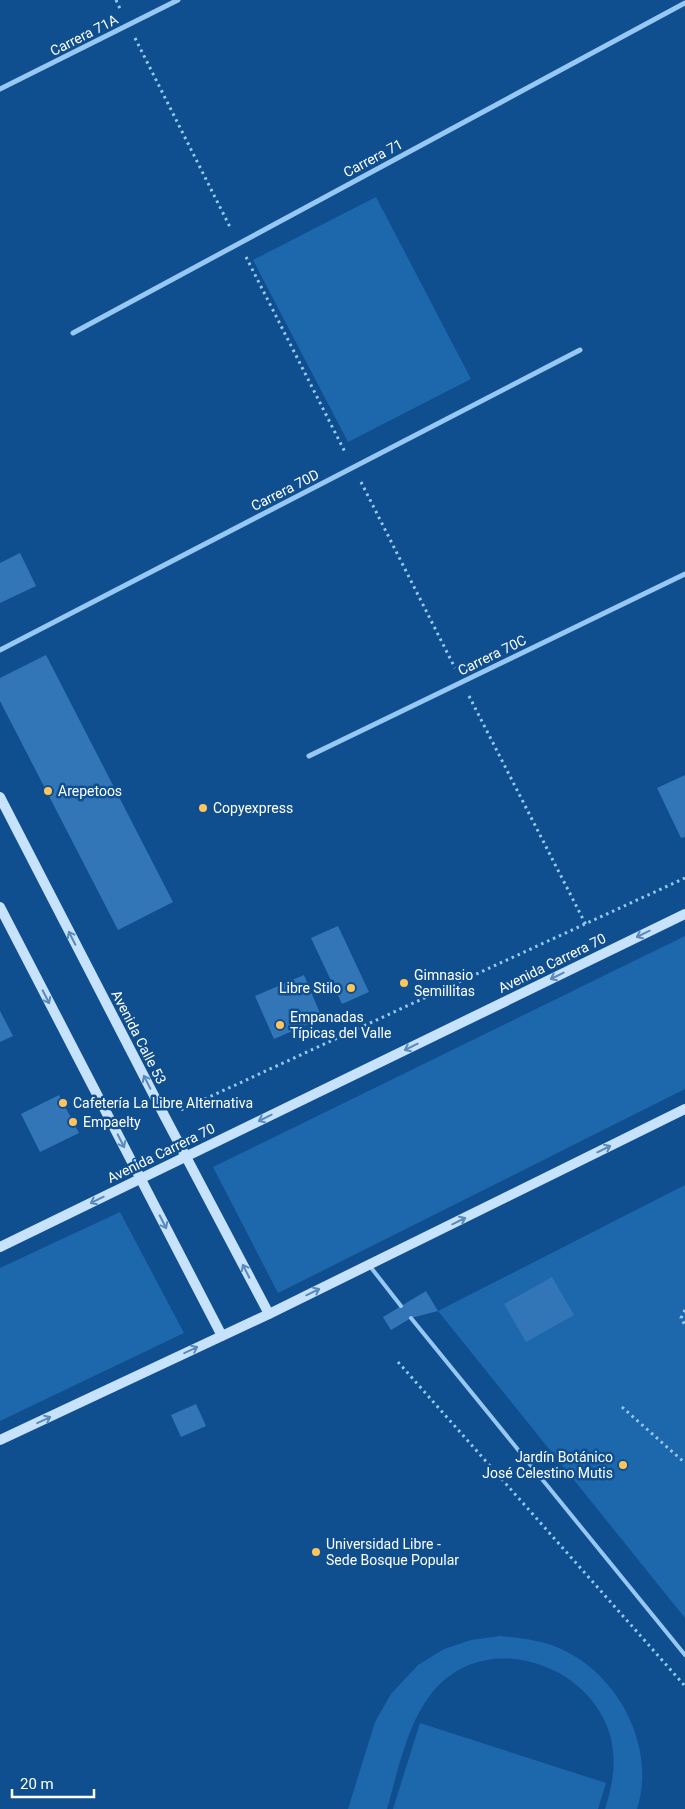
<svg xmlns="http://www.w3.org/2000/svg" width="685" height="1809" viewBox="0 0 685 1809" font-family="Roboto,sans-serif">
<rect width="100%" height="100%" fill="#0f4f8f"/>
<path fill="#1d67ad" d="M376,197l95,182 -123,63 -95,-182z
M685,936v153l-407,204 -65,-126z
M685,1185v433l-247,-307z
M120,1212l64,121 -184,88v-153z
M500,1636c20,2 40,4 59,12 59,25 98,99 78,161h-32c8,-25 12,-48 5,-74 -19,-68 -115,-103 -168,-53 -33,30 -43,86 -55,127h-39l27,-87 16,-28 27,-29 26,-16 27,-9z
M420,1723l186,60 -8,26h-205z"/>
<path fill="#3376b7" d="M20,553l16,33 -36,17v-40z
M46,655l127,247 -55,28 -118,-229v-23z
M685,775v62l-4,1 -24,-50z
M338,926l31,66 -27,12 -31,-66z
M304,975l18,43 -48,21 -19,-43z
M0,1011l13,25 -13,6z
M59,1095l20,38 -39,19 -19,-38z
M552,1277l22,38 -48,27 -22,-38z
M426,1291l12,20 -27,7 -20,12 -8,-13z
M196,1404l10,22 -25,11 -10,-22z"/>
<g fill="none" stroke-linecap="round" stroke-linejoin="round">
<path stroke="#97c7f3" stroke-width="3" stroke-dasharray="2.5 4" stroke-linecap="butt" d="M116,0l5,11
M135,38l96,191
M246,257l100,197
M361,482l94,186
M469,696l117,229
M181,1110l504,-232
M685,1310l-4,8 4,7
M398,1362l287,324
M622,1407l63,56"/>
<path stroke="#97c7f3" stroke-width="4" d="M369,1265l32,41
M411,1318l274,337"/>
<path stroke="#97c7f3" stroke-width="5" d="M0,89l178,-89
M73,333l612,-330
M0,650l580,-300
M309,756l376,-182"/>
<path stroke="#c7e2fd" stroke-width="10" d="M0,797l165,320 104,197
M0,907l222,429
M0,1247l685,-333
M0,1440l269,-126 416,-205"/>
</g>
<defs><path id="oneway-shaft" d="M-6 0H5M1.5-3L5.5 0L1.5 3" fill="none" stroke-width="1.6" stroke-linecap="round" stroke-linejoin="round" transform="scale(1.25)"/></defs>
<g stroke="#598abb">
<use href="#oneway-shaft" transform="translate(643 934) rotate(154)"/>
<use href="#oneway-shaft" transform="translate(72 938) rotate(-117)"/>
<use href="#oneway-shaft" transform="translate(557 976) rotate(154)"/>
<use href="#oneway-shaft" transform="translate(46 997) rotate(63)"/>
<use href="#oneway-shaft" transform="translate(411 1047) rotate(154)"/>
<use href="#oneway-shaft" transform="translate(147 1082) rotate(-117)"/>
<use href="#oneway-shaft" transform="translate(265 1118) rotate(154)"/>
<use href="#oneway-shaft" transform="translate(121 1141) rotate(63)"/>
<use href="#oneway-shaft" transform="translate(604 1149) rotate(-26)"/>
<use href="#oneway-shaft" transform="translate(97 1200) rotate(154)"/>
<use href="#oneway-shaft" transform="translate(459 1221) rotate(-26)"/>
<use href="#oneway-shaft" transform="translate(163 1222) rotate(63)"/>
<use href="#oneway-shaft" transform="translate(246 1271) rotate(-117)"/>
<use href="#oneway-shaft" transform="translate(313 1292) rotate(-26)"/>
<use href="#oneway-shaft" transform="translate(191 1350) rotate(-25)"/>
<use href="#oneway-shaft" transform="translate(44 1420) rotate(-25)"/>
</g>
<g fill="#ffc45a" stroke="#0f4f8f" stroke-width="2">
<circle cx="48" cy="791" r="5"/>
<circle cx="203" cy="808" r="5"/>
<circle cx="404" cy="983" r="5"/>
<circle cx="351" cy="988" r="5"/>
<circle cx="280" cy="1025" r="5"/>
<circle cx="63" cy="1103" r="5"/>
<circle cx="73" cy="1122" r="5"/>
<circle cx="623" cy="1465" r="5"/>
<circle cx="316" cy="1552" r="5"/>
</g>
<g text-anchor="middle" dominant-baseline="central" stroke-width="5" stroke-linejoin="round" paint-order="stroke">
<g font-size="14" fill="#fff" stroke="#0f4f8f">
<text transform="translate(84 35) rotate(-27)">Carrera 71A</text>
<text transform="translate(373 158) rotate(-28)">Carrera 71</text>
<text transform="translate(285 490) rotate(-27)">Carrera 70D</text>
<text transform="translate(492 655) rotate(-26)">Carrera 70C</text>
<text transform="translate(552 963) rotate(-26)">Avenida Carrera 70</text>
<text transform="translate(139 1037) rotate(63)">Avenida Calle 53</text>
<text transform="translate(161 1153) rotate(-26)">Avenida Carrera 70</text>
</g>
<g font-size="14" fill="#fff" stroke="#0f4f8f" text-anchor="start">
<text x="58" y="791">Arepetoos</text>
<text x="213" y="808">Copyexpress</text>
<text x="414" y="975">Gimnasio<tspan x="414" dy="16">Semillitas</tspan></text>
<text x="341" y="988" text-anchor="end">Libre Stilo</text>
<text x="290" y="1017">Empanadas<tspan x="290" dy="16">Típicas del Valle</tspan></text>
<text x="73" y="1103">Cafetería La Libre Alternativa</text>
<text x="83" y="1122">Empaelty</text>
<text x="613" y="1457" text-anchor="end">Jardín Botánico<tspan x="613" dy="16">José Celestino Mutis</tspan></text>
<text x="326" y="1544">Universidad Libre -<tspan x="326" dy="16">Sede Bosque Popular</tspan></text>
</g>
</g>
<path d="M12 1789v8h82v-8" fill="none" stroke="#ffffff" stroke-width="2.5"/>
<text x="20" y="1789" font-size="15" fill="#ffffff" stroke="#0f4f8f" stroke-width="4" paint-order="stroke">20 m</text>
</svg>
